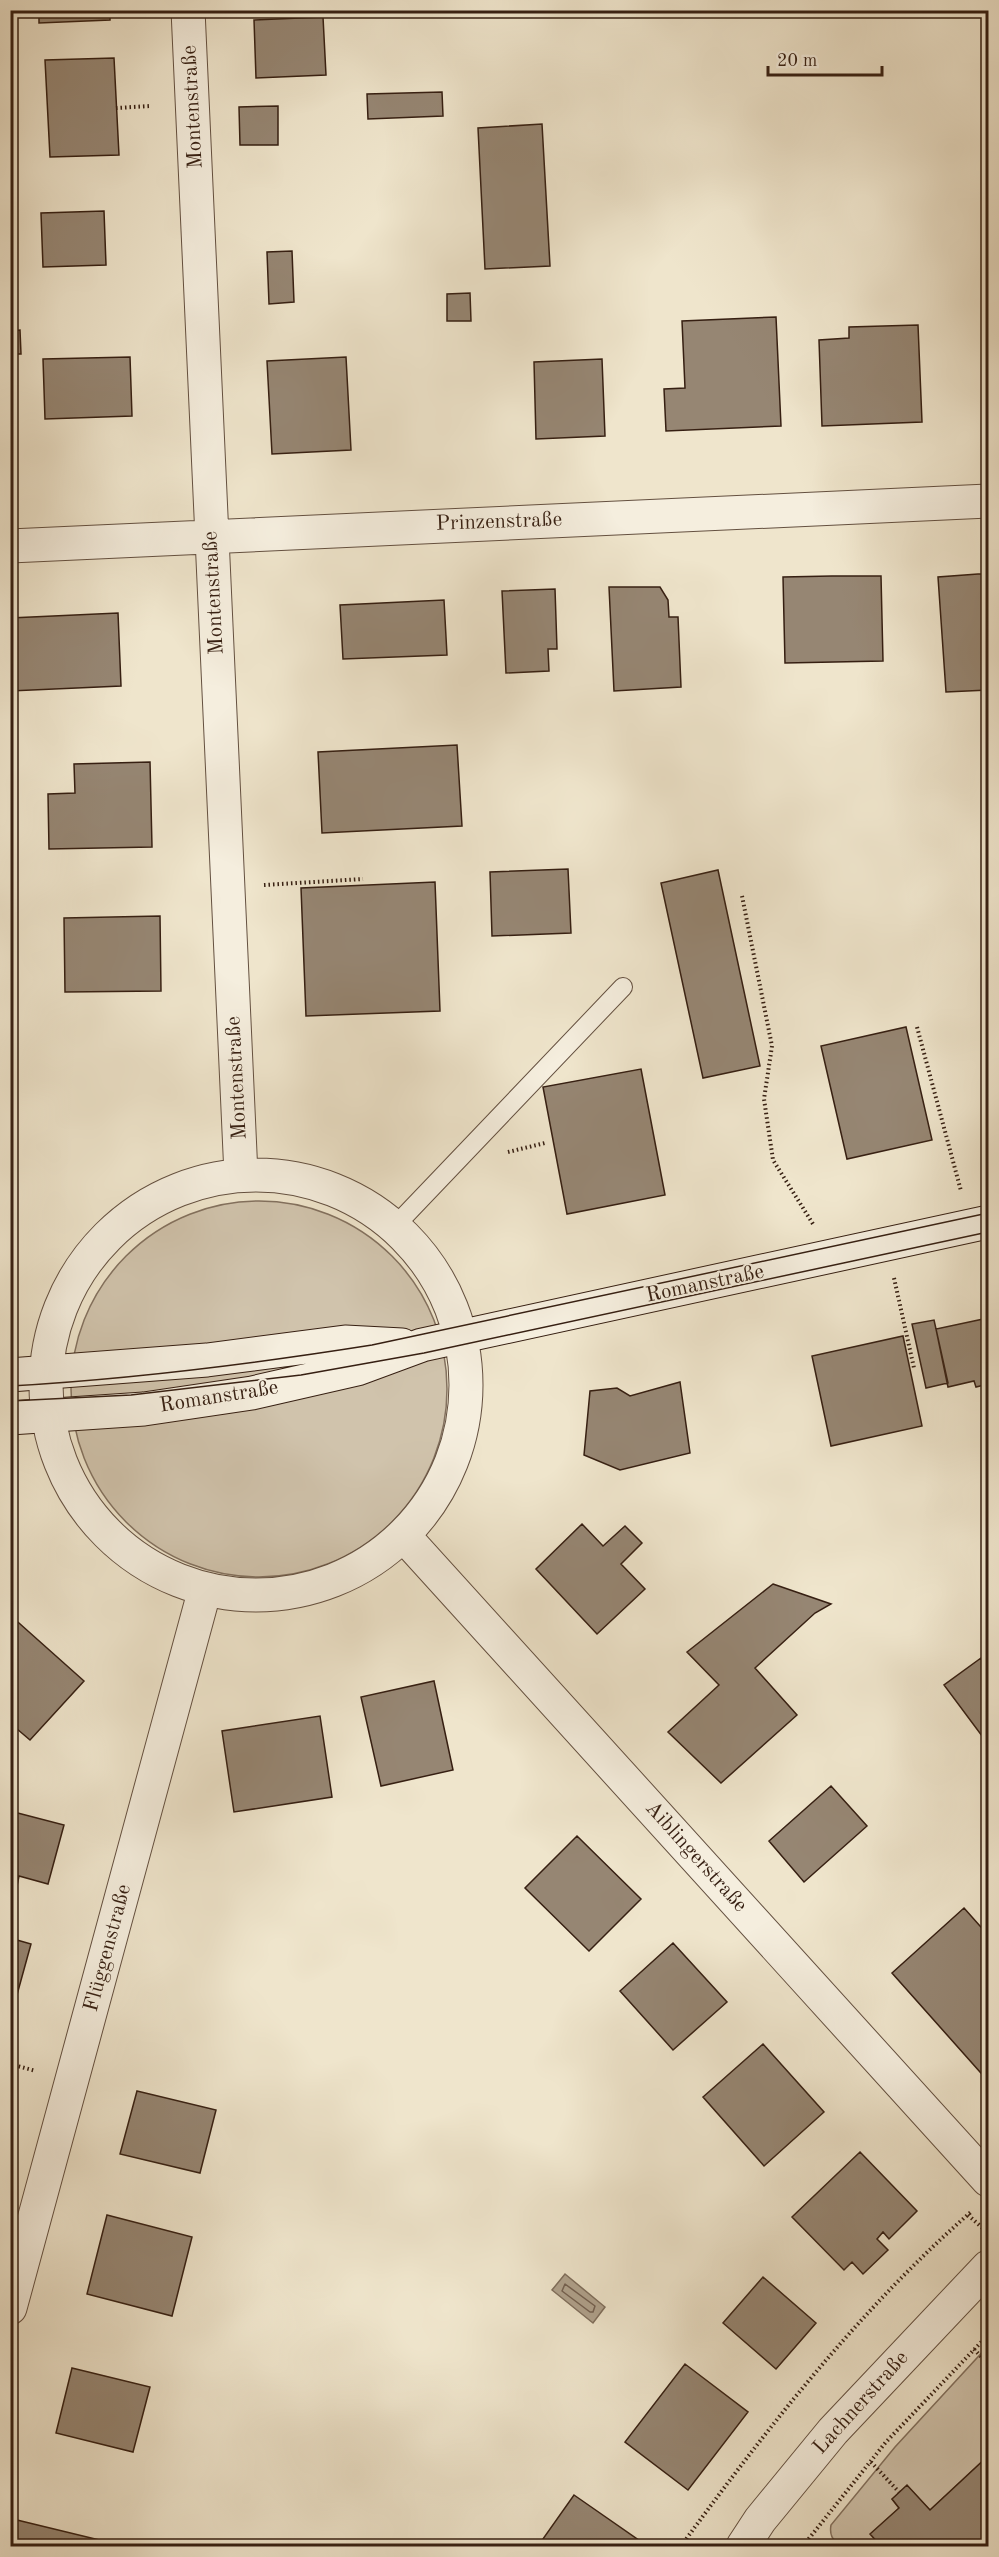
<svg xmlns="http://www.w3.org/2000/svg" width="999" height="2557" viewBox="0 0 999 2557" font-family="'Old Standard TT',serif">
<rect width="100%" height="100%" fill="#efe5cc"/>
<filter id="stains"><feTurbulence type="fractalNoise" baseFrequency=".00333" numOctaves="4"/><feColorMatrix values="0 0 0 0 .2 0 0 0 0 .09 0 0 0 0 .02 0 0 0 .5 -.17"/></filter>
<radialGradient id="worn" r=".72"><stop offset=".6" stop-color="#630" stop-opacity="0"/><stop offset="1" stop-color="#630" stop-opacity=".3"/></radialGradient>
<path fill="#d0c3ac" stroke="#83715f" stroke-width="1.5" d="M71 1389a188 188 0 1 1 376 0a188 188 0 1 1-376 0Z
M988,2346v110l-58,54 -23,-24 -15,13 7,9 -28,26 10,12c-18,0 -55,7 -50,-21l64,-78z"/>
<path fill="#b0a28d" stroke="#7f6e5c" stroke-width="1.5" d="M565,2274l40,33 -12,16 -41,-33z"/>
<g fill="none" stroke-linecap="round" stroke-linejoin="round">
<path stroke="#736050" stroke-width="1.5" d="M565,2284l30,22 -2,6h-3l-28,-21z"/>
</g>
<path fill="#968673" stroke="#361f12" stroke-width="1.5" d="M39,10h71v10l-71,3z
M435,10h58l1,2 -59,2z
M323,17l3,58 -70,3 -2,-58z
M114,58l5,97 -69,2 -5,-97z
M442,92l1,24 -75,3 -1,-25z
M278,106v39h-38l-1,-38z
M542,124l8,142 -65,3 -7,-141z
M104,211l2,54 -63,2 -2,-54z
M292,251l2,51 -25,2 -2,-52z
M470,293l1,28h-24v-27z
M776,317l5,109 -115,5 -2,-42 21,-1 -3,-67z
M918,325l4,97 -100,4 -3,-86 30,-2v-11z
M20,330l1,24h-11v-23z
M130,357l2,59 -87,3 -2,-60z
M346,357l5,93 -79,4 -5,-93z
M602,359l3,77 -69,3 -2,-77z
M978,574h10v116l-42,2 -8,-115z
M832,576h49l2,85 -98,2 -2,-86z
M609,587h51l8,13 1,17h9l3,70 -67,4z
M555,589l2,60h-9l1,22 -43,2 -4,-82z
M444,600l3,55 -104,4 -3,-54z
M118,613l3,73 -111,5v-73z
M457,745l5,81 -140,7 -4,-81z
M150,762l2,85 -103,2 -1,-55 27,-1 -1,-29z
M568,869l3,64 -79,3 -2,-64z
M718,870l42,196 -57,12 -42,-195z
M435,882l5,129 -134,5 -5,-128z
M160,916l1,75 -96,1 -1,-74z
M906,1027l26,113 -85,19 -26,-113z
M641,1069l24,126 -98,19 -24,-127z
M988,1318v66l-12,3 -2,-6 -26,6 -12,-58z
M934,1320l14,63 -22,5 -14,-64z
M903,1336l19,90 -91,20 -19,-90z
M680,1382l10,71 -70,17 -36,-15 6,-64 27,-3 13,8z
M582,1524l21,22 22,-20 17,17 -21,21 24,25 -48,45 -61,-65z
M773,1584l58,20 -16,9 -60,55 42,47 -76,68 -53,-51 51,-47 -32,-33z
M10,1615l74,66 -54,59 -20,-17z
M981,1658l7,10v76l-44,-59z
M434,1681l19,89 -72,16 -20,-89z
M320,1716l12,81 -98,15 -12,-81z
M831,1786l36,40 -63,56 -35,-41z
M10,1811l54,14 -16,59 -29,-8 -2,10 -7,-2z
M577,1836l64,63 -52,52 -64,-63z
M964,1908l24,27v146l-96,-108z
M10,1938l21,6 -19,69h-2z
M673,1943l54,59 -54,48 -53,-59z
M763,2044l61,68 -60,54 -61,-69z
M137,2091l79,19 -16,63 -80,-19z
M860,2152l57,59 -28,28 -6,-7 -6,7 11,11 -25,24 -11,-12 -8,8 -52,-53z
M107,2215l85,22 -20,79 -85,-22z
M763,2277l53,46 -40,46 -53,-46z
M685,2364l63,48 -60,78 -63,-48z
M72,2368l78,19 -17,65 -77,-19z
M988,2456v90h-107l-11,-12 29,-26 -7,-9 15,-14 23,25z
M574,2495l66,46 -4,5h-98z
M17,2520l103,25 -1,1h-108z"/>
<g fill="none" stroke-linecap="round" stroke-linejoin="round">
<defs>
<path id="service" d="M394,1227l229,-240"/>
<path id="minor" d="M188,10l53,1165
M10,546l978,-45
M46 1385a210 210 0 1 1 420 0a210 210 0 1 1-420 0Z
M403,1535l585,645
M10,2308l195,-719
M743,2546l17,-26 73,-89 155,-164"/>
<path id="secondary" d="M10,1375l197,-15 138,-18 57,3
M10,1418l134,-9 108,-16 105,-24 65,-24 566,-123"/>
</defs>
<use href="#service" stroke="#645040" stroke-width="20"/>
<use href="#minor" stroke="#645040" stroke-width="35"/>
<use href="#secondary" stroke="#361f12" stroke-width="35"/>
<path stroke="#361f12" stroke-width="4" stroke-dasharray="1.5 3" stroke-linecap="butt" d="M116,108l34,-2
M264,885l99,-6
M742,896l30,150 -8,53 9,61 40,64
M917,1027l44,164
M508,1152l37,-9
M894,1278l20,90
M10,2064l26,7
M968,2215l18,16
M974,2349l14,15
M871,2462l28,30
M681,2546c87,-119 180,-238 291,-335
M803,2546l83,-104 102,-107"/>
<use href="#service" stroke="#f5eede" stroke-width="18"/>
<use href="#minor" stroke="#f5eede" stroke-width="33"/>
<use href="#secondary" stroke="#f5eede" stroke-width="33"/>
<path stroke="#361f12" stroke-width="1.5" d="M10,1386c122,-7 242,-22 362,-41l616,-132
M10,1401l121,-6 170,-20 123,-22 564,-121"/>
</g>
<g text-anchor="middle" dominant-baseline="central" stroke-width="4.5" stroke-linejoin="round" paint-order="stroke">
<g font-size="21" fill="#361f12" stroke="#f5eede">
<text transform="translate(193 107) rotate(-93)">Montenstraße</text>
<text transform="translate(499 522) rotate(-2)">Prinzenstraße</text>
<text transform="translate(214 593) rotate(-93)">Montenstraße</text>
<text transform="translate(237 1078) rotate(-93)">Montenstraße</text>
<text transform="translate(705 1284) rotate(-12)">Romanstraße</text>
<text transform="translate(219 1397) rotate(-9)">Romanstraße</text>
<text transform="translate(696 1857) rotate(48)">Aiblingerstraße</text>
<text transform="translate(108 1948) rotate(-75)">Flüggenstraße</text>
<text transform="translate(861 2403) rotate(-48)">Lachnerstraße</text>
</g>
</g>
<rect width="999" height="2557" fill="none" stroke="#efe5cc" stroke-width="36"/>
<rect x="12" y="12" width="975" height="2533" fill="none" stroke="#361f12" stroke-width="3"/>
<rect x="18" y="18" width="963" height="2521" fill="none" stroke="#361f12" stroke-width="1.5"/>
<path d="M768 66v9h114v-9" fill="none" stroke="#361f12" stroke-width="3"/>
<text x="777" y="66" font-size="18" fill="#361f12" stroke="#f5eede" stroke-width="4.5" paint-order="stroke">20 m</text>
<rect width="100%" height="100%" filter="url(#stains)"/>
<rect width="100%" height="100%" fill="url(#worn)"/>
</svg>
